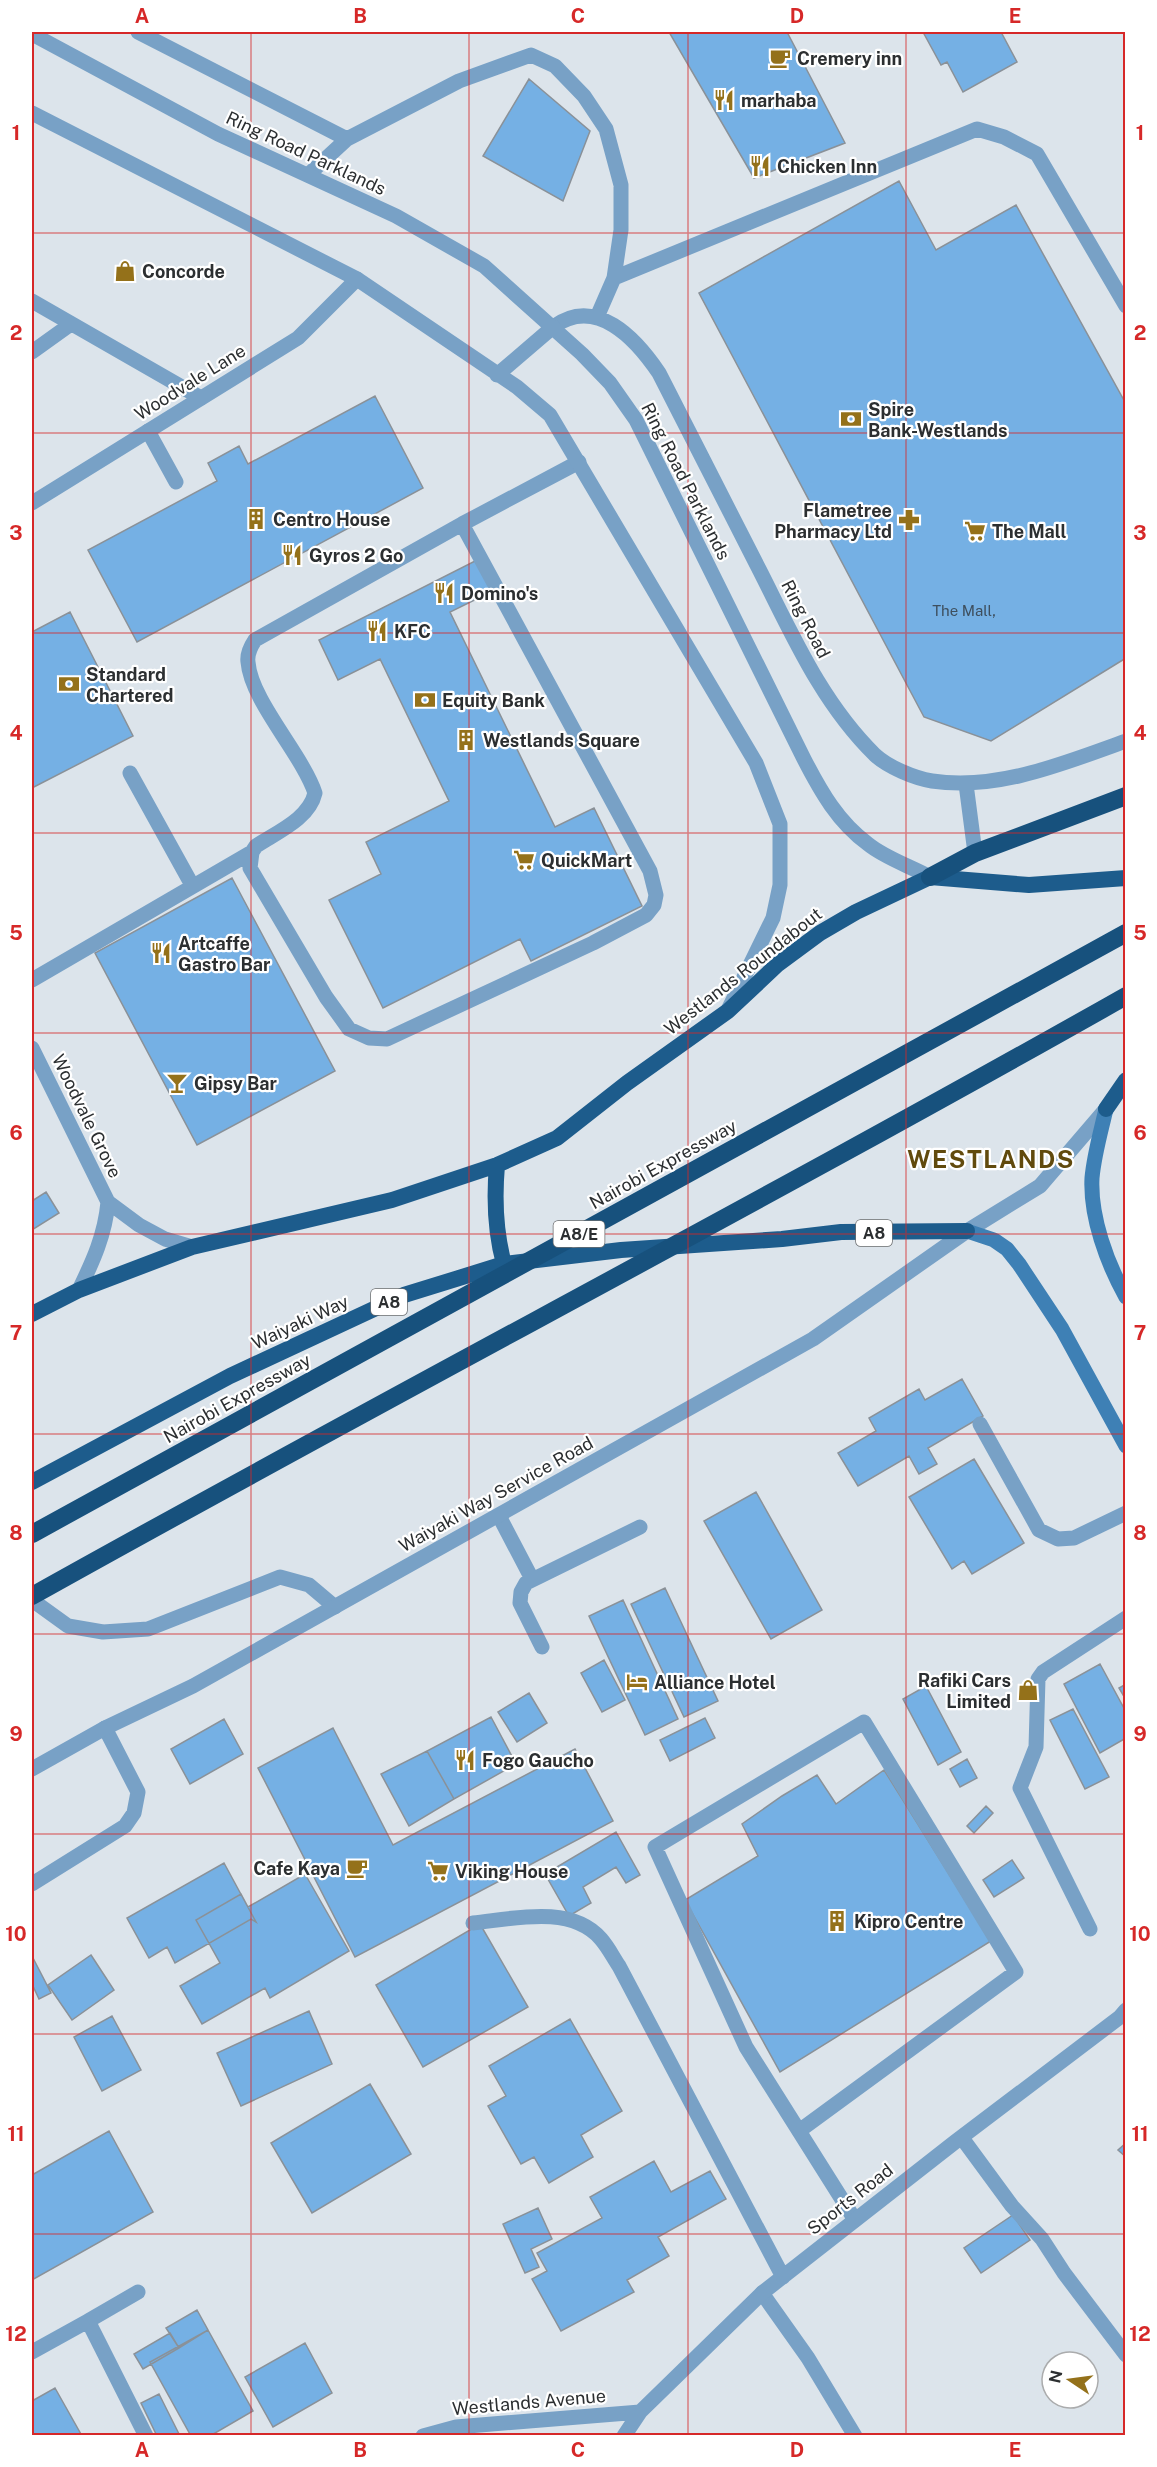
<svg xmlns="http://www.w3.org/2000/svg" width="1157" height="2467" viewBox="0 0 1157 2467" font-family="'Public Sans',sans-serif">
<rect width="100%" height="100%" fill="#dce4eb"/>
<path fill="#75b0e4" stroke="#8a9198" stroke-width="1.5" d="M669,32h118l58,111 -91,35z
M923,32h78l16,30 -54,30 -16,-30 -6,3z
M529,79l61,52 -27,70 -80,-45z
M899,181l37,69 80,-45 110,199v254l-135,83 -67,-24 -225,-424z
M375,396l48,92 -286,154 -49,-92 129,-69 -9,-18 31,-17 9,18z
M477,560l16,31 -43,21 105,215 39,-19 48,98 -111,55 -11,-22 -137,69 -54,-108 52,-26 -15,-32 83,-41 -69,-142 -42,21 -19,-40z
M70,612l63,124 -101,52v-156z
M232,878l103,193 -138,74 -102,-192z
M46,1192l13,21 -27,17v-29z
M962,1379l21,37 -55,32 9,16 -18,10 -10,-18 -51,30 -20,-33 38,-22 -7,-13 50,-29 6,11z
M974,1459l50,84 -52,31 -8,-13 -12,8 -43,-72z
M756,1492l66,118 -51,29 -67,-118z
M665,1588l53,113 -34,16 -53,-113z
M623,1600l55,119 -33,16 -56,-119z
M604,1660l21,40 -23,12 -21,-39z
M1100,1664l26,48v26l-26,15 -36,-69z
M1126,1684v16l-7,-12z
M926,1686l35,66 -23,13 -35,-66z
M529,1693l18,30 -30,19 -19,-30z
M1073,1709l36,68 -24,12 -35,-69z
M491,1717l25,47 -62,35 -27,-48z
M705,1718l10,20 -45,23 -10,-21z
M224,1719l19,35 -53,30 -19,-35z
M333,1728l60,117 182,-96 38,72 -258,136 -97,-189z
M427,1751l27,48 -45,27 -28,-52z
M967,1759l10,19 -17,9 -10,-18z
M884,1770l107,171 -211,131 -95,-172 73,-44 -16,-32 40,-28 35,-21 19,29z
M986,1806l7,7 -19,20 -7,-7z
M616,1832l24,43 -14,8 -10,-16 -33,20 8,16 -22,13 -24,-42z
M1012,1860l12,18 -30,19 -11,-17z
M224,1863l32,59 -5,-3 -76,44 -8,-16 -18,11 -22,-40z
M305,1874l44,77 -79,47 -5,-10 -63,36 -22,-38 40,-23 -24,-43 45,-26 7,13z
M480,1924l48,83 -105,60 -47,-82z
M91,1955l23,35 -42,30 -24,-35z
M32,1956l19,37 -12,6 -7,-15z
M309,2011l23,53 -91,42 -24,-53z
M112,2016l29,54 -39,21 -28,-54z
M570,2019l52,92 -41,24 12,22 -44,26 -15,-26 -13,7 -33,-58 18,-10 -17,-30z
M370,2084l41,70 -99,59 -41,-70z
M109,2131l44,81 -121,68v-105z
M1126,2143v14l-8,-7z
M654,2161l17,31 39,-21 16,28 -68,38 11,19 -42,24 7,12 -73,39 -29,-52 15,-8 -10,-18 65,-35 -12,-21z
M538,2208l14,31 -21,10 8,18 -14,6 -22,-49z
M1013,2215l17,25 -49,33 -17,-25z
M197,2310l11,20 -29,18 -13,-20z
M208,2330l45,81 -43,25h-19l-41,-74z
M170,2333l9,15 -36,21 -9,-15z
M305,2343l27,50 -59,34 -28,-50z
M55,2388l27,48h-50v-35z
M159,2394l21,42h-23l-16,-33z"/>
<g fill="none" stroke-linecap="round" stroke-linejoin="round">
<path stroke="#78a1c6" stroke-width="15" d="M138,32l209,107
M308,175l39,-36 112,-58 72,-26 24,11 29,30 22,33 15,56v45l-7,48 -17,39
M614,278l363,-149 27,8 33,17 89,152
M32,301l169,97
M553,327c43,-32 83,12 106,46 34,66 67,132 101,198 33,65 62,132 115,184 13,12 39,23 57,26 66,10 132,-18 194,-40
M32,352l39,-28
M148,431l28,51
M462,524l188,347 6,24 -2,10 -8,10 -53,28 -206,96 -18,-1 -20,-9 -23,-32 -76,-129 2,-16 4,-6c21,-14 53,-27 59,-53 -13,-39 -64,-92 -67,-131 -1,-7 3,-16 7,-22l207,-116 117,-62
M130,773l62,112
M966,784l9,69
M32,980l220,-128
M980,1424l59,106 19,9 16,-1 52,-25
M499,1516l33,63
M32,1600l36,26 35,6 45,-3 132,-52 29,8 26,22
M542,1647l-22,-44 1,-11 5,-9 114,-56
M32,1884l93,-58 9,-13 4,-21 -33,-64
M1090,1929l-70,-141 16,-41 2,-68 5,-7 83,-54
M799,2131l217,-159 -152,-250 -209,125 91,200 109,173
M962,2138l50,68 30,33 22,34 62,82
M762,2293l46,65 47,78
M88,2321l50,-29
M32,2352l56,-31 58,115"/>
<path stroke="#78a1c6" stroke-width="15" d="M32,503l266,-165 59,-59
M32,1769l73,-41 88,-42 620,-347 154,-108 73,-45 66,-77
M473,1923c39,-4 98,-19 128,16 7,8 12,18 18,27l164,311
M423,2436l33,-9 184,-15
M624,2436l16,-24 122,-119 193,-151 165,-125 6,-7"/>
<path stroke="#78a1c6" stroke-width="15" d="M32,34l186,100 178,82 88,50 98,88 28,29 26,37 168,339c17,33 34,63 64,85 17,14 42,22 62,33
M32,113l325,166 160,108 33,28 206,348 24,61v61l-7,33 -44,90
M497,375l56,-48
M32,1048l76,154 31,23 26,14 27,8
M79,1290c14,-29 26,-55 29,-88"/>
<path stroke="#3e80b5" stroke-width="15" d="M1106,1109c-5,22 -12,46 -14,69 -2,39 15,85 34,119
M967,1231l27,9 13,9 12,15 43,65 64,117"/>
<path stroke="#1d5c8c" stroke-width="16" d="M1106,1109l20,-29
M497,1165c-3,34 -2,66 7,99
M32,1314l47,-24 113,-43 200,-47 105,-35 60,-27 70,-55 101,-72 50,-47 42,-31 36,-21 74,-35 99,8 97,-7
M32,1482l198,-106 174,-81 100,-31 117,-14 161,-11 59,-7 126,-1"/>
<path stroke="#17517d" stroke-width="18" d="M930,877l45,-24 151,-57"/>
<path stroke="#17517d" stroke-width="18" d="M32,1534l1094,-601
M32,1596c363,-203 732,-395 1094,-600"/>
</g>
<path fill="none" stroke="#d62828" stroke-width="1.5" stroke-opacity="0.55" d="M251,32v2404M469,32v2404M688,32v2404M906,32v2404M32,233h1094M32,433h1094M32,633h1094M32,833h1094M32,1033h1094M32,1234h1094M32,1434h1094M32,1634h1094M32,1834h1094M32,2034h1094M32,2234h1094"/>
<defs>
<symbol id="cafe-bare" viewBox="-9 -9 18 18"><path d="M-5.5-4.5H6V0H3Q3 3.5 0 3.5H-2.5Q-5.5 3.5-5.5 0ZM3-3.2v2h1.7v-2ZM-6 4.5H4V6H-6Z" fill="#94711a" stroke="#fff" stroke-width="2.5" paint-order="stroke"/></symbol>
<symbol id="restaurant-bare" viewBox="-9 -9 18 18"><path d="M-5-6h1v4h1v-4h1v4h1v-4h1v5L-1.5 .5V6h-2V.5L-5-1ZM5-6V6H3V1.5H1.5Q1.5-4 5-6Z" fill="#94711a" stroke="#fff" stroke-width="2.5" paint-order="stroke"/></symbol>
<symbol id="shop-bare" viewBox="-9 -9 18 18"><path d="M-5-2.5h2.3a2.7 3.5 0 0 1 5.4 0H5L5.5 6h-11ZM-1.5-2.5h3a1.5 2.3 0 0 0-3 0Z" fill="#94711a" stroke="#fff" stroke-width="2.5" paint-order="stroke"/></symbol>
<symbol id="bank-bare" viewBox="-9 -9 18 18"><path d="M-6-4H6V4H-6ZM0-2.3a2.3 2.3 0 1 0 0 4.6a2.3 2.3 0 1 0 0-4.6Z" fill="#94711a" stroke="#fff" stroke-width="2.5" paint-order="stroke"/></symbol>
<symbol id="building-bare" viewBox="-9 -9 18 18"><path d="M-4-6H4V6H1V3H-1V6H-4ZM-2.5-4.3h1.7v1.8h-1.7ZM.8-4.3h1.7v1.8H.8ZM-2.5-1h1.7V.8h-1.7ZM.8-1h1.7V.8H.8Z" fill="#94711a" stroke="#fff" stroke-width="2.5" paint-order="stroke"/></symbol>
<symbol id="pharmacy-bare" viewBox="-9 -9 18 18"><path d="M-2-6h4v4h4v4h-4v4h-4v-4h-4v-4h4Z" fill="#94711a" stroke="#fff" stroke-width="2.5" paint-order="stroke"/></symbol>
<symbol id="supermarket-bare" viewBox="-9 -9 18 18"><path d="M-6-5.5h2.5l.6 2H6L4.5 2H-2.5L-4.4-4H-6ZM-1.5 3.2a1.3 1.3 0 1 0 .1 0ZM3 3.2a1.3 1.3 0 1 0 .1 0Z" fill="#94711a" stroke="#fff" stroke-width="2.5" paint-order="stroke"/></symbol>
<symbol id="bar-bare" viewBox="-9 -9 18 18"><path d="M-6-5H6L.8 .8V4.5H3.5V6h-7V4.5H-.8V.8Z" fill="#94711a" stroke="#fff" stroke-width="2.5" paint-order="stroke"/></symbol>
<symbol id="hotel-bare" viewBox="-9 -9 18 18"><path d="M-6-4.5h1.5V1H6V5H4.5V3h-9V5H-6ZM-4 0a1.8 1.8 0 1 1 3.6 0ZM.5 0V-2.5h3Q6-2.5 6 0Z" fill="#94711a" stroke="#fff" stroke-width="2.5" paint-order="stroke"/></symbol>
</defs>
<g fill-rule="evenodd">
<use href="#cafe-bare" x="765" y="43" width="30" height="30"/>
<use href="#restaurant-bare" x="709" y="85" width="30" height="30"/>
<use href="#restaurant-bare" x="745" y="151" width="30" height="30"/>
<use href="#shop-bare" x="110" y="256" width="30" height="30"/>
<use href="#bank-bare" x="836" y="404" width="30" height="30"/>
<use href="#building-bare" x="241" y="504" width="30" height="30"/>
<use href="#pharmacy-bare" x="894" y="505" width="30" height="30"/>
<use href="#supermarket-bare" x="960" y="516" width="30" height="30"/>
<use href="#restaurant-bare" x="277" y="540" width="30" height="30"/>
<use href="#restaurant-bare" x="429" y="578" width="30" height="30"/>
<use href="#restaurant-bare" x="362" y="616" width="30" height="30"/>
<use href="#bank-bare" x="54" y="669" width="30" height="30"/>
<use href="#bank-bare" x="410" y="685" width="30" height="30"/>
<use href="#building-bare" x="451" y="725" width="30" height="30"/>
<use href="#supermarket-bare" x="509" y="845" width="30" height="30"/>
<use href="#restaurant-bare" x="146" y="938" width="30" height="30"/>
<use href="#bar-bare" x="162" y="1068" width="30" height="30"/>
<use href="#hotel-bare" x="622" y="1667" width="30" height="30"/>
<use href="#shop-bare" x="1013" y="1675" width="30" height="30"/>
<use href="#restaurant-bare" x="450" y="1745" width="30" height="30"/>
<use href="#cafe-bare" x="342" y="1853" width="30" height="30"/>
<use href="#supermarket-bare" x="423" y="1856" width="30" height="30"/>
<use href="#building-bare" x="822" y="1906" width="30" height="30"/>
</g>
<g text-anchor="middle" dominant-baseline="central" stroke-width="4.5" stroke-linejoin="round" paint-order="stroke">
<g font-size="15" fill="#3e4f5e">
<text x="964" y="610">The Mall,</text>
</g>
<g fill="#fff" stroke="#6b6d6f" stroke-width="1.5">
<rect x="856" y="1220" width="36" height="26" rx="4.5"/>
<rect x="553.5" y="1221" width="51" height="26" rx="4.5"/>
<rect x="371" y="1289" width="36" height="26" rx="4.5"/>
</g>
<g font-size="16" font-weight="bold" fill="#2c2f31">
<text x="874" y="1233">A8</text>
<text x="579" y="1234">A8/E</text>
<text x="389" y="1302">A8</text>
</g>
<g font-size="18" font-weight="bold" fill="#2c2f31" stroke="#fff" text-anchor="start">
<text x="797" y="58">Cremery inn</text>
<text x="741" y="100">marhaba</text>
<text x="777" y="166">Chicken Inn</text>
<text x="142" y="271">Concorde</text>
<text x="868" y="409">Spire<tspan x="868" dy="21">Bank-Westlands</tspan></text>
<text x="892" y="510" text-anchor="end">Flametree<tspan x="892" dy="21">Pharmacy Ltd</tspan></text>
<text x="273" y="519">Centro House</text>
<text x="992" y="531">The Mall</text>
<text x="309" y="555">Gyros 2 Go</text>
<text x="461" y="593">Domino's</text>
<text x="394" y="631">KFC</text>
<text x="86" y="674">Standard<tspan x="86" dy="21">Chartered</tspan></text>
<text x="442" y="700">Equity Bank</text>
<text x="483" y="740">Westlands Square</text>
<text x="541" y="860">QuickMart</text>
<text x="178" y="943">Artcaffe<tspan x="178" dy="21">Gastro Bar</tspan></text>
<text x="194" y="1083">Gipsy Bar</text>
<text x="1011" y="1680" text-anchor="end">Rafiki Cars<tspan x="1011" dy="21">Limited</tspan></text>
<text x="654" y="1682">Alliance Hotel</text>
<text x="482" y="1760">Fogo Gaucho</text>
<text x="340" y="1868" text-anchor="end">Cafe Kaya</text>
<text x="455" y="1871">Viking House</text>
<text x="854" y="1921">Kipro Centre</text>
</g>
<g font-size="18" fill="#2c2f31" stroke="#fff">
<text transform="translate(306 153) rotate(25)">Ring Road Parklands</text>
<text transform="translate(190 382) rotate(-32)">Woodvale Lane</text>
<text transform="translate(686 481) rotate(63)">Ring Road Parklands</text>
<text transform="translate(806 619) rotate(63)">Ring Road</text>
<text transform="translate(743 971) rotate(-38)">Westlands Roundabout</text>
<text transform="translate(87 1116) rotate(64)">Woodvale Grove</text>
<text transform="translate(663 1164) rotate(-29)">Nairobi Expressway</text>
<text transform="translate(300 1322) rotate(-25)">Waiyaki Way</text>
<text transform="translate(237 1398) rotate(-29)">Nairobi Expressway</text>
<text transform="translate(496 1494) rotate(-29)">Waiyaki Way Service Road</text>
<text transform="translate(850 2199) rotate(-38)">Sports Road</text>
<text transform="translate(529 2402) rotate(-5)">Westlands Avenue</text>
</g>
<g font-size="24" font-weight="bold" letter-spacing="1.5" fill="#614a0d" stroke="#fff">
<text x="991" y="1159">WESTLANDS</text>
</g>
</g>
<rect width="1157" height="2467" fill="none" stroke="#ffffff" stroke-width="66"/>
<g transform="translate(1070 2380) rotate(283)"><circle r="28" fill="#ffffff" stroke="#abacad" stroke-width="1.5"/>
<path d="M0-4.5L10 22L0 15L-10 22Z" fill="#94711a"/>
<text y="-9" font-size="16" font-weight="bold" text-anchor="middle" fill="#2c2f31">N</text>
</g>
<rect x="33" y="33" width="1091" height="2401" fill="none" stroke="#d62828" stroke-width="2"/>
<g font-size="20" text-anchor="middle" font-weight="bold" fill="#d62828">
<text x="142" y="23">A</text>
<text x="360" y="23">B</text>
<text x="578" y="23">C</text>
<text x="797" y="23">D</text>
<text x="1015" y="23">E</text>
<text x="16" y="140">1</text>
<text x="1140" y="140">1</text>
<text x="16" y="340">2</text>
<text x="1140" y="340">2</text>
<text x="16" y="540">3</text>
<text x="1140" y="540">3</text>
<text x="16" y="740">4</text>
<text x="1140" y="740">4</text>
<text x="16" y="940">5</text>
<text x="1140" y="940">5</text>
<text x="16" y="1140">6</text>
<text x="1140" y="1140">6</text>
<text x="16" y="1340">7</text>
<text x="1140" y="1340">7</text>
<text x="16" y="1540">8</text>
<text x="1140" y="1540">8</text>
<text x="16" y="1741">9</text>
<text x="1140" y="1741">9</text>
<text x="16" y="1941">10</text>
<text x="1140" y="1941">10</text>
<text x="16" y="2141">11</text>
<text x="1140" y="2141">11</text>
<text x="16" y="2341">12</text>
<text x="1140" y="2341">12</text>
<text x="142" y="2457">A</text>
<text x="360" y="2457">B</text>
<text x="578" y="2457">C</text>
<text x="797" y="2457">D</text>
<text x="1015" y="2457">E</text>
</g>
</svg>
